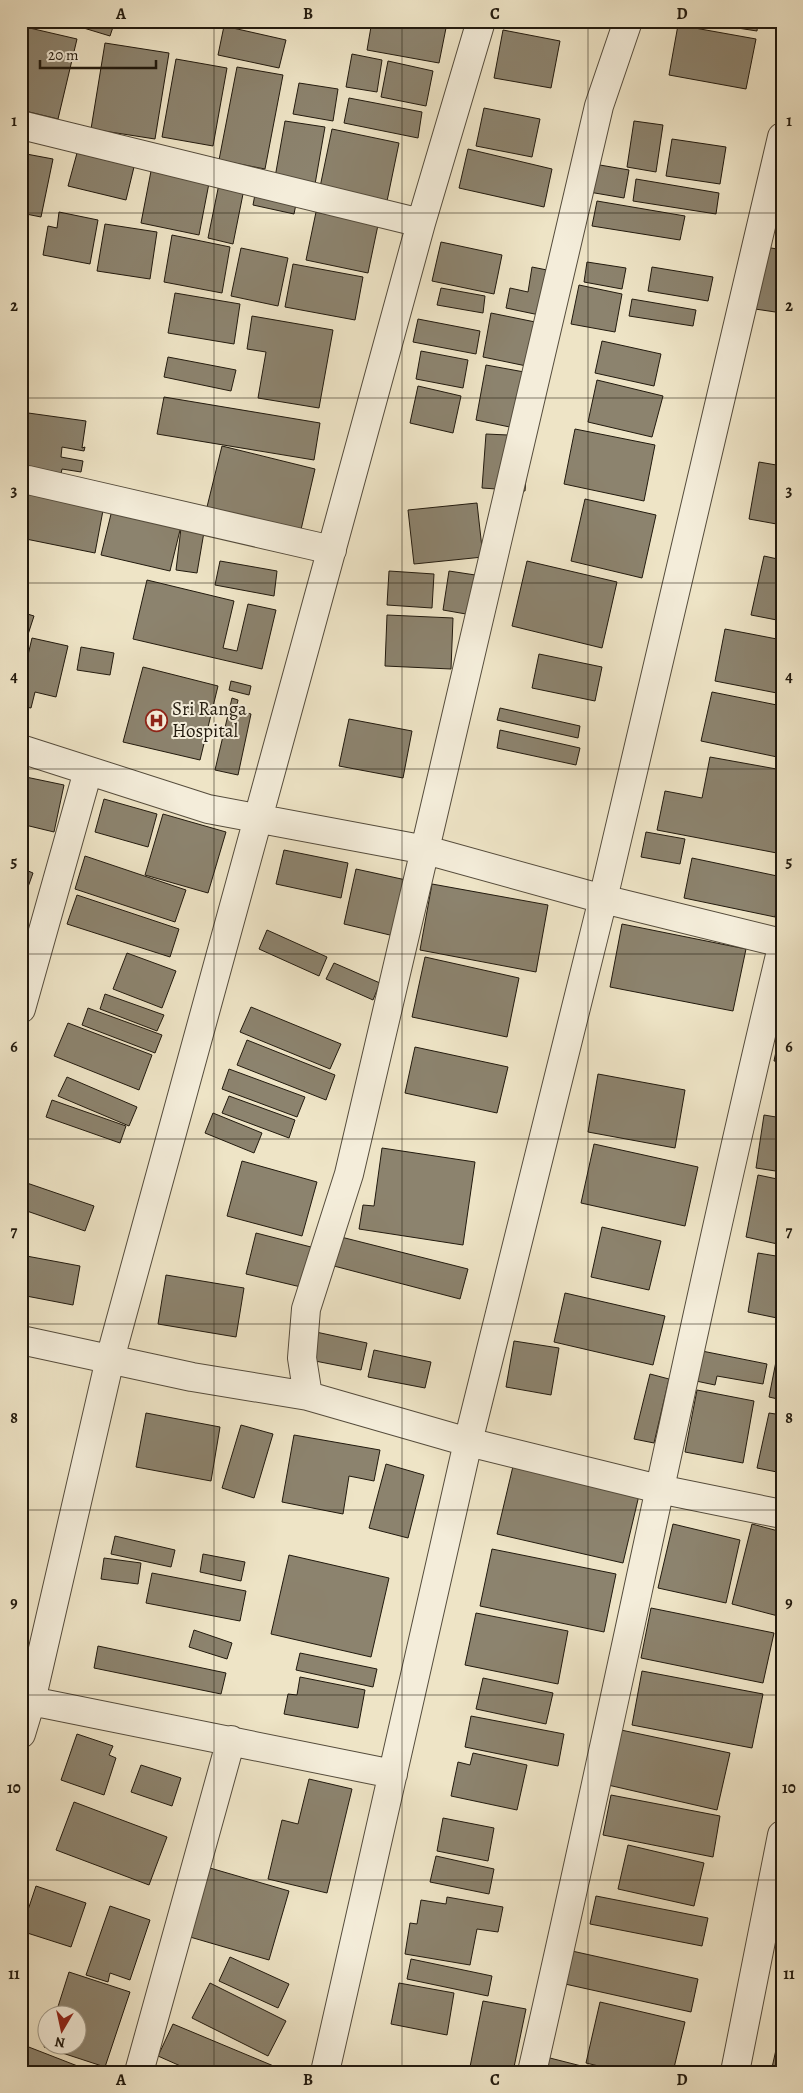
<svg xmlns="http://www.w3.org/2000/svg" width="803" height="2093" viewBox="0 0 803 2093" font-family="Alegreya,serif">
<rect width="100%" height="100%" fill="#eee4c6"/>
<filter id="stains"><feTurbulence type="fractalNoise" baseFrequency=".004" numOctaves="4"/><feColorMatrix values="0 0 0 0 .2 0 0 0 0 .09 0 0 0 0 .02 0 0 0 .5 -.17"/></filter>
<radialGradient id="worn" r=".72"><stop offset=".6" stop-color="#630" stop-opacity="0"/><stop offset="1" stop-color="#630" stop-opacity=".3"/></radialGradient>
<path fill="#8c836e" stroke="#221a0e" d="M78,21h37l-5,15 -33,-10z
M251,21h29l-1,4z
M318,21h36l-1,6z
M372,21l75,2 -8,40 -72,-13z
M692,21h66l-1,10z
M678,25l78,14 -10,50 -77,-14z
M21,26l56,13 -19,80 -37,-9z
M224,26l62,14 -7,28 -61,-13z
M503,30l57,11 -9,47 -57,-10z
M105,43l64,10 -14,86 -64,-10z
M352,54l30,6 -5,32 -31,-5z
M176,59l51,9 -14,78 -51,-9z
M388,61l45,10 -7,35 -45,-9z
M237,67l46,8 -18,94 -46,-9z
M299,83l39,6 -5,32 -40,-7z
M349,98l73,14 -4,26 -74,-15z
M484,108l56,11 -8,38 -56,-11z
M285,121l40,6 -11,63 -40,-7z
M634,121l29,4 -7,47 -29,-5z
M332,129l67,14 -13,63 -67,-14z
M672,139l54,8 -6,37 -54,-8z
M468,149l84,20 -8,38 -85,-19z
M21,153l32,6 -12,58 -20,-4z
M77,153l57,14 -8,33 -58,-14z
M594,164l35,6 -5,28 -35,-6z
M152,166l58,12 -11,57 -58,-12z
M636,179l83,14 -3,21 -83,-13z
M219,184l25,5 -11,55 -25,-6z
M256,189l41,10 -3,15 -41,-9z
M597,201l88,15 -5,24 -88,-14z
M59,212l39,8 -8,44 -47,-9 5,-29 9,2z
M316,212l62,13 -10,48 -62,-13z
M105,224l52,8 -7,47 -53,-8z
M172,235l58,12 -8,46 -58,-11z
M441,242l61,13 -8,39 -62,-13z
M766,247l16,3v63l-27,-4z
M241,248l47,10 -10,48 -47,-10z
M587,262l39,6 -4,21 -38,-7z
M293,264l70,13 -8,43 -70,-13z
M532,267l20,4 -8,45 -38,-8 4,-20 18,4z
M652,267l61,10 -5,24 -60,-10z
M579,285l43,9 -7,38 -44,-8z
M441,288l44,8 -2,17 -46,-8z
M175,293l65,11 -6,40 -66,-11z
M632,299l64,11 -3,16 -64,-10z
M491,313l54,11 -9,44 -53,-11z
M252,316l81,14 -14,78 -61,-10 8,-46 -19,-3z
M418,319l62,12 -4,23 -63,-12z
M602,341l59,13 -7,32 -59,-13z
M421,351l47,9 -5,28 -47,-9z
M168,357l68,13 -5,21 -67,-14z
M486,365l49,9 -11,56 -48,-10z
M597,380l66,16 -11,41 -64,-15z
M418,386l43,10 -8,37 -43,-10z
M164,397l156,26 -6,37 -157,-26z
M21,412l65,9 -4,27 3,-1 -1,4 -22,-4 -1,10 22,4 -2,11 -19,-3 -1,5 -40,-5z
M575,429l80,16 -11,56 -80,-17z
M486,434l43,2 -4,55 -43,-3z
M222,446l93,23 -15,65 -94,-23z
M759,462l23,4v59l-33,-6z
M29,491l75,14 -9,48 -74,-15z
M585,499l71,16 -14,63 -71,-17z
M477,503l6,54 -69,7 -6,-54z
M112,510l69,16 -11,45 -69,-16z
M181,528l23,4 -7,41 -21,-3z
M764,556l18,4v61l-31,-6z
M220,561l57,10 -3,25 -59,-11z
M527,561l90,21 -15,66 -90,-22z
M389,571l45,3 -2,34 -45,-3z
M449,571l46,7 -6,40 -46,-8z
M147,580l87,21 -11,47 14,3 11,-47 28,6 -14,59 -129,-30z
M21,612l13,4 -13,40z
M387,615l66,3 -2,51 -66,-3z
M725,629l57,11v54l-67,-13z
M32,638l36,8 -12,51 -21,-5 -4,16 -10,-2v-21z
M81,647l33,6 -4,22 -33,-5z
M539,654l63,13 -7,34 -63,-13z
M143,667l75,19 -18,74 -77,-18z
M231,681l20,5 -2,9 -20,-5z
M712,692l70,14v52l-81,-17z
M232,698l6,2 -2,10 15,4 -13,61 -23,-5z
M500,708l80,18 -2,12 -81,-18z
M349,719l63,12 -9,47 -64,-12z
M500,730l80,18 -4,17 -79,-17z
M710,757l72,13v84l-125,-24 8,-39 37,7z
M21,776l43,9 -10,47 -33,-8z
M104,799l53,15 -9,33 -53,-15z
M163,814l63,18 -18,61 -63,-18z
M21,832l6,2 -6,15z
M646,832l39,7 -5,25 -39,-7z
M284,850l64,13 -7,35 -65,-14z
M85,856l101,34 -11,32 -100,-33z
M692,858l90,19 -7,40 -91,-19z
M21,868l12,5 -10,28 -2,-1z
M356,869l50,11 -12,56 -50,-12z
M432,884l116,21 -12,67 -116,-22z
M77,895l102,34 -9,28 -103,-33z
M622,924l124,25 -13,62 -123,-24z
M267,930l60,27 -8,19 -60,-27z
M127,953l49,18 -14,37 -49,-19z
M425,957l94,21 -12,59 -95,-20z
M334,963l46,20 -7,17 -47,-21z
M105,994l59,21 -7,16 -57,-22z
M251,1007l90,37 -11,25 -90,-37z
M88,1008l74,27 -7,18 -73,-28z
M68,1023l84,32 -13,35 -85,-34z
M782,1023v39l-8,-1z
M247,1040l88,35 -9,25 -89,-35z
M415,1047l93,20 -11,46 -92,-20z
M229,1069l76,28 -8,20 -75,-28z
M598,1074l87,16 -10,58 -87,-16z
M67,1077l70,30 -8,19 -71,-30z
M229,1096l66,24 -6,18 -67,-25z
M52,1100l74,26 -6,17 -74,-26z
M213,1113l49,20 -8,20 -49,-20z
M764,1115l18,3v54l-26,-4z
M594,1144l104,23 -13,59 -104,-23z
M382,1148l93,14 -12,83 -104,-16 4,-24 11,1z
M242,1161l75,21 -15,54 -75,-20z
M758,1175l24,5v65l-36,-8z
M21,1181l73,25 -9,25 -64,-22z
M602,1227l59,14 -12,49 -58,-13z
M256,1233l55,14 -10,40 -55,-13z
M341,1237l127,32 -8,30 -126,-33z
M758,1253l24,4v62l-34,-7z
M21,1255l59,11 -7,39 -52,-10z
M166,1275l78,13 -8,49 -78,-13z
M565,1293l100,23 -12,49 -99,-23z
M316,1332l51,11 -6,27 -51,-10z
M781,1336h1v64l-13,-3z
M514,1341l45,7 -8,47 -45,-8z
M374,1350l57,12 -6,26 -57,-11z
M702,1351l65,13 -4,20 -46,-8 -2,9 -19,-4z
M650,1374l19,5 -15,64 -20,-4z
M697,1390l57,11 -11,62 -58,-11z
M146,1413l74,14 -9,54 -75,-14z
M769,1413l13,2v58l-25,-5z
M241,1425l32,9 -19,64 -32,-10z
M294,1435l86,15 -6,31 -25,-5 -6,38 -61,-12z
M514,1462l126,29 -17,72 -126,-29z
M386,1464l38,11 -16,63 -39,-10z
M21,1472l5,1 -5,21z
M21,1513l6,1 -6,28z
M673,1524l67,16 -14,63 -68,-15z
M752,1524l30,8v70l-4,14 -46,-12z
M115,1536l60,14 -4,17 -60,-13z
M492,1549l124,25 -12,58 -124,-26z
M203,1554l42,8 -4,19 -41,-9z
M289,1555l100,23 -18,79 -100,-23z
M104,1558l37,5 -3,21 -37,-5z
M152,1573l94,18 -6,30 -94,-18z
M651,1608l123,25 -11,50 -122,-25z
M476,1613l92,18 -10,53 -93,-19z
M194,1630l38,13 -5,16 -38,-12z
M98,1646l128,27 -5,21 -127,-26z
M300,1653l77,16 -4,18 -77,-17z
M642,1671l121,23 -11,54 -120,-23z
M300,1677l65,13 -7,38 -74,-14 4,-20 9,1z
M483,1678l70,15 -7,31 -70,-15z
M471,1716l93,18 -6,32 -93,-19z
M621,1730l109,23 -13,57 -109,-25z
M77,1734l36,12 -4,9 7,3 -12,37 -43,-15z
M473,1753l54,12 -10,45 -66,-14 7,-34 12,3z
M141,1765l40,13 -9,28 -41,-14z
M309,1779l43,10 -25,104 -59,-14 14,-59 16,4z
M611,1795l109,21 -7,41 -110,-22z
M74,1802l93,35 -18,48 -93,-35z
M443,1818l51,10 -6,33 -51,-10z
M628,1845l76,18 -10,43 -76,-17z
M436,1856l58,13 -5,25 -59,-12z
M210,1868l79,23 -20,69 -79,-23z
M36,1886l50,17 -15,44 -50,-16z
M596,1896l112,22 -6,28 -112,-22z
M447,1897l56,10 -5,25 -21,-3 -7,36 -65,-11 5,-31 7,1 4,-24 25,4z
M110,1906l40,14 -20,60 -20,-7 -2,9 -22,-7z
M572,1951l126,28 -7,33 -126,-28z
M230,1957l59,27 -11,24 -59,-27z
M411,1959l81,17 -4,20 -81,-17z
M69,1972l61,20 -25,75 -61,-20 4,-10v9h30v-30h-23z
M210,1983l76,38 -18,35 -76,-38z
M399,1983l55,10 -7,42 -56,-11z
M483,2001l43,8 -13,63h-44z
M600,2002l85,20 -12,50h-49l-38,-9z
M782,2023v49h-11z
M173,2024l103,43 -1,5h-81l-36,-16z
M21,2044l72,28h-72z
M546,2057l59,15h-62z"/>
<g fill="none" stroke-linecap="round" stroke-linejoin="round">
<defs>
<path id="minor" d="M21,125l400,98
M28,480l304,70
M21,749l187,60 218,41 177,49 179,44
M21,1009l67,-238
M21,1340l171,37 116,19 160,46 191,47 123,25
M308,1396l-6,-38 4,-49 43,-135 250,-1068 29,-85
M21,1734l10,-33
M393,1774l-362,-73 79,-342 311,-1136 60,-202
M139,2072l92,-332
M325,2072l143,-630 135,-543 179,-762
M532,2072c86,-375 160,-752 250,-1125
M735,2072l47,-237"/>
</defs>
<use href="#minor" stroke="#554c3c" stroke-width="30"/>
<use href="#minor" stroke="#f4edda" stroke-width="28"/>
</g>
<path fill="none" stroke="#221a0e" stroke-width="1" stroke-opacity="0.55" d="M214,21v2051M402,21v2051M588,21v2051M21,213h761M21,398h761M21,583h761M21,769h761M21,954h761M21,1139h761M21,1324h761M21,1510h761M21,1695h761M21,1880h761"/>
<defs>
<symbol id="hospital-ring" viewBox="-11 -11 22 22"><circle r="9.5" fill="#f4edda" stroke="#8f2418" stroke-width="1.5"/><path d="M-5-5h3v3.5h4V-5h3V5h-3V1.5h-4V5h-3Z" fill="#8f2418"/></symbol>
</defs>
<g fill-rule="evenodd">
<use href="#hospital-ring" x="144" y="708" width="25" height="25"/>
</g>
<g text-anchor="middle" dominant-baseline="central" stroke-width="4" stroke-linejoin="round" paint-order="stroke">
<g font-size="19" fill="#221a0e" stroke="#f4edda" text-anchor="start">
<text x="172" y="709">Sri Ranga<tspan x="172" dy="22">Hospital</tspan></text>
</g>
</g>
<rect width="803" height="2093" fill="none" stroke="#eee4c6" stroke-width="55"/>
<g transform="translate(62 2030) rotate(189)"><circle r="24" fill="#f4edda" stroke="#a09988"/>
<path d="M0-4L9 19L0 12L-9 19Z" fill="#8f2418"/>
<text y="-8" font-size="14" font-weight="bold" text-anchor="middle" fill="#221a0e">N</text>
</g>
<path d="M40 60v8h116v-8" fill="none" stroke="#221a0e" stroke-width="2.5"/>
<text x="48" y="60" font-size="15" fill="#221a0e" stroke="#f4edda" stroke-width="4" paint-order="stroke">20 m</text>
<rect x="28" y="28" width="748" height="2038" fill="none" stroke="#221a0e" stroke-width="2"/>
<g font-size="16" text-anchor="middle" font-weight="bold" fill="#221a0e">
<text x="121" y="19">A</text>
<text x="308" y="19">B</text>
<text x="495" y="19">C</text>
<text x="682" y="19">D</text>
<text x="14" y="126">1</text>
<text x="789" y="126">1</text>
<text x="14" y="311">2</text>
<text x="789" y="311">2</text>
<text x="14" y="496">3</text>
<text x="789" y="496">3</text>
<text x="14" y="682">4</text>
<text x="789" y="682">4</text>
<text x="14" y="867">5</text>
<text x="789" y="867">5</text>
<text x="14" y="1052">6</text>
<text x="789" y="1052">6</text>
<text x="14" y="1237">7</text>
<text x="789" y="1237">7</text>
<text x="14" y="1423">8</text>
<text x="789" y="1423">8</text>
<text x="14" y="1608">9</text>
<text x="789" y="1608">9</text>
<text x="14" y="1793">10</text>
<text x="789" y="1793">10</text>
<text x="14" y="1979">11</text>
<text x="789" y="1979">11</text>
<text x="121" y="2085">A</text>
<text x="308" y="2085">B</text>
<text x="495" y="2085">C</text>
<text x="682" y="2085">D</text>
</g>
<rect width="100%" height="100%" filter="url(#stains)"/>
<rect width="100%" height="100%" fill="url(#worn)"/>
</svg>
